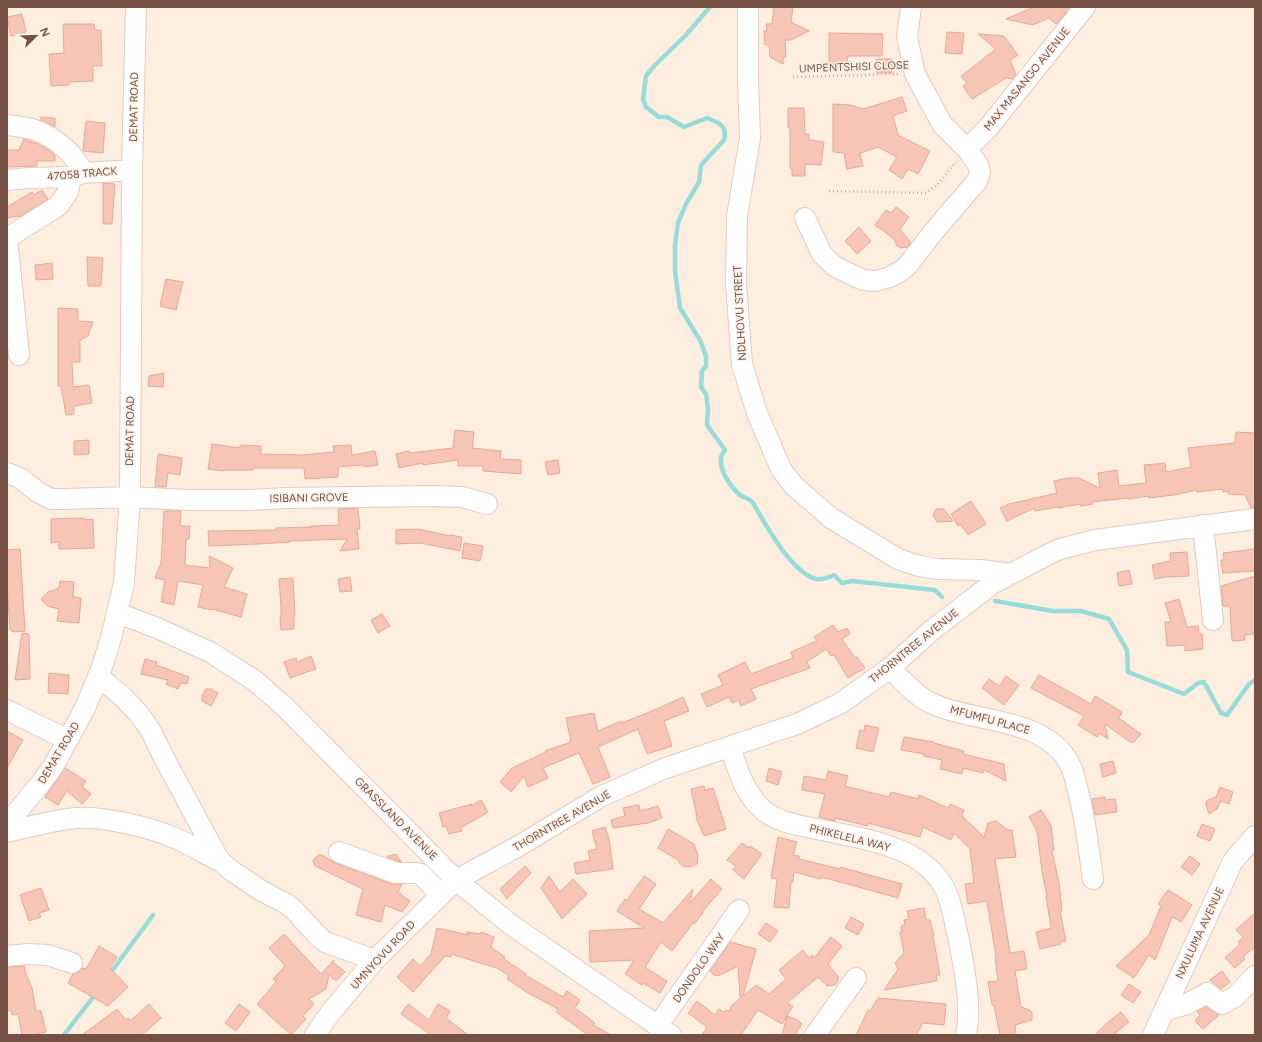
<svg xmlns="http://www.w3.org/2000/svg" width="1262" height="1042" viewBox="0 0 1262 1042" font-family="Figtree,sans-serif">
<rect width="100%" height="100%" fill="#feeee0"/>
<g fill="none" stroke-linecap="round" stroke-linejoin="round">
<path stroke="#98dbdb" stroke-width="4.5" d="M710,7l-25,29 -31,30 -8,10 -3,23 3,8 13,10h8l17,10 23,-9c11,4 21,8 17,22l-23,25 -2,17 -13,22 -8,19 -3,22v26l5,37 20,32 6,16v10l-4,5 -1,16 5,7 2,14 -1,17 18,25c-1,2 -4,5 -4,8 -1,14 9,28 19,37 4,3 10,3 13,8 13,22 38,69 63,76 7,1 12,-1 18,-4l8,8 10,-2 83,9 7,7
M995,601l58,10h28l28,8 18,31 1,22 56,22 14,-11 6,-1 17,31 6,2 22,-31 6,-4
M109,975l44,-60
M64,1035l33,-43"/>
</g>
<path fill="#f6c5b5" stroke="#e9a894" d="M774,7h19l-2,15 18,9 -18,9h-6l1,17 -3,1v6l-13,-7 -1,-12h-4l-1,-14h3l-1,-7h6z
M1034,7h36l-5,5 1,1 -10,11 -7,-6 -16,7 -27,-6z
M22,14l4,18 -15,4 -4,-19z
M63,24h31l1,6h6l1,36h-9v15l-24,1v3l-18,1 -2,-32 15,-1z
M947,32l17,1 -2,21 -17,-1z
M829,33l54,1 -1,22h-34l-2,11 -8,2 -5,-4h-4z
M978,34l26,2 14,19 -8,5 6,15 -3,4 -7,-1 -34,21 -9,-13 4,-3 -6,-7 35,-27z
M876,59h16v14h-15z
M902,97l5,14 -14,5 5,19 32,16 -12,23 -10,-5 -6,10 -13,-9 8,-13 -19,-10 -18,6 3,13 -16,3 -3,-16 -11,-1v-48l17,1 13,4z
M788,108h16l1,26h4v6l15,2 -3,23 -16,-1v12h-13v-7l-2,-1v-40h-2z
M41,117l14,1v9l-14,-7z
M86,121l19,2 -2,30 -20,-2z
M24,139l14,5 12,7 5,4v6h-18v5l-30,1v-17h12z
M103,183l12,1 -3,40h-9z
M42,190l6,9 -29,18 -1,-1 -11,2v-11l25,-15 2,3z
M896,207l13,10 -9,12 11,14 -5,5 -1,-1 -4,1 -4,-2 -3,-7 -19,-14 11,-15 5,3z
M859,227l12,14 -14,13 -12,-13z
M87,257l16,1 -2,28h-13z
M52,263l1,16 -17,1 -1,-15z
M166,279l17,3 -7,28 -16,-4z
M58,308l20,1v12l15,1 -5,14 -8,4v22h-8l1,25 16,-2 3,18 -18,3v8l-8,1 -5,-29h-3z
M164,373l-1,14 -15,-1 1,-10z
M455,430l19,2 -2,16 29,3 -1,8 21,1v14l-38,-3v-5h-25v-6l-35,5v-2l-24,5 -3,-14 13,-3v2l44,-5z
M1236,432l19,1v75h-4l-6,-13 -17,-1v-3l-5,1v-3l-26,3v-2l-23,5 -25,3v-2l-21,3v-1l-36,4 1,2 -12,2 -1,-2 -22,4v-1l-23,4 -1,-3 -27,13 -7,-13 9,-4 48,-11 -3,-12 13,-3h12l21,10 -2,-15 19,-3 2,16 27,-3 -2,-18 21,-2 1,9 25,-5 -3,-19 47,-5z
M89,440v14l-15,1v-14z
M212,444l28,4v-3l21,1v8l41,1 32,-3 -1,-6 18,-1 1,10 23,-4 3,14 -13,2 -1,-2 -26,2v10l-33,2 -1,-11h-50l-1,2h-30v1l-15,-2z
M158,454l24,4 -2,17 -12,-2 -2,14h-11z
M558,460l2,13 -12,2 -3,-13z
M971,501l15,23 -18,11 -8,-11 -2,2 -7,-12z
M358,508l2,21h-3l2,20 -19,2 7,-12 -57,2v1l-32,2 -49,2 -1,-15 68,-1v-2l35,-1v-1l28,-1 -1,-16z
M936,509h8l9,12 -16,1 -4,-7z
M164,511h17l-1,15h10l-1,13h-3l-1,26 25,3 -1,-12 24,12 -9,19 23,7 -6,23 -29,-8 -1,1 -13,-3 5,-22 -25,-4 -4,24 -13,-3 4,-22 -10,-2 6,-15z
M84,518v2l9,-1 1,29 -35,1v-7l-8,1v-24z
M418,529l32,7v-1l12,2 -2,14 -40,-8 -24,1v-14z
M464,543l19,3 -3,15 -18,-3z
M20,549l5,82 -13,1v-2h-2l-3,-46v-34z
M1255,549v22l-32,2 -2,-13h3l-1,-7z
M1187,552l2,24 -25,1 -9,2 -3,-14 19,-4 -1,-8z
M1129,570l3,14 -13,2 -2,-13z
M1255,576v58l-11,1 1,5 -13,1 -2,-35h-7l-2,-20z
M350,577l2,14 -12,1 -2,-13z
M293,578l2,38h-1v13l-13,1 -1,-13h1v-11l-2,-27z
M60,581l14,1 -1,15 8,1 -2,25 -22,-2 2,-12 -12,-3 -6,-7 7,-7 11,-4z
M1179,599l8,28 11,-1 1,8h3l1,15 -18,2v-6l-18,1 -2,-24h6l-6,-19z
M382,614l8,12 -12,7 -7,-13z
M833,625l5,7 9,-4 3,6 -8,5 13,19 2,-1 8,11 -9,5 -8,5 -14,-23 -3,1 -5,-7 -19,13 3,6 -59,21 5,10 -15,7 -2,-6 -7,3 -3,-6 -22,10 -6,-13 22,-9 -5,-10 27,-13 6,12 42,-16 -2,-6 26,-11 -3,-4z
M22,633l7,1 1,45 -15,1z
M311,656l5,13 -26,9 -6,-16 12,-4 1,4z
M145,659l12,3 -1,3 33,12 -2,7 -6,-1 -3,6 -12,-5 2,-4 -27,-6z
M49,673l20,2 -1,19 -20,-1z
M1039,675l52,29 4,-8 27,16 -3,6 22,16 -7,8h-4l-25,-18 3,15 -9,-6 -2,4 -19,-12 6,-9 -53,-28z
M1006,676l13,9 -15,20 -22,-17 7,-9 10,7z
M206,689h5l7,4 -7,13 -9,-5v-5z
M683,697l6,14 -25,10 8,25 -25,8 -9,-25 -40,18 12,30 -17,7 -14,-31 -36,15 5,10 -20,9 -4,-11 -13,16 -11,-10 12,-14 34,-16 -1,-1 26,-9 -5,-24 28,-5 4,18 23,-10 1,2 30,-12z
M865,725l14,3 -6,24 -17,-4 4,-18 4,1z
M7,731l16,9 -16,28z
M904,737l30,5v1l30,8 -1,3 41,10 2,17 -22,-11 -1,3 -20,-5 -1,6 -22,-5 2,-9 -18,-4v-2l-23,-4z
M1113,761l3,12 -13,4 -3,-13z
M65,768l21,13 -4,5 9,8 -9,10 -15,-13 -9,14 -13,-8z
M769,768l13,4 -4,13 -12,-4z
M828,771l20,5 -3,10 44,11 2,-5 27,7 1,-4 29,13 2,-4 14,6 -2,6 22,21 4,-14 8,-2 12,9h4l4,27 -21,2 15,94 14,-2 3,18 -12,2 6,36 9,3 2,3v7l-17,5 1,10h-16l-6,-30h-2l-4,-23 10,-1 -3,-24h1l-9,-56 -19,3 -3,-20 9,-1 -4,-34 -16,-16 -3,7 -28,-13 -3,10 -52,-14v3l-33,-8v3l-16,-4 6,-23 -23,-4 2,-14 22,4z
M704,786l1,4 8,-2 13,41 -22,7 -8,-18 1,-1 -6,-28z
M1220,787l13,5 -4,12 -8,-3 -4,8 -8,5 -3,-9v-3l2,-2 8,-3z
M1105,797v3l10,-1 2,13 -22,3 -3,-16z
M481,800l7,12 -27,16 1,3 -13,3 -3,-8 -3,1 -4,-14 33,-9v2z
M639,805l1,6 18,-5 4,12 -14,5 -35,5 -2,-8 14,-4 -2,-8z
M1041,810l10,15 3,25 -2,1 7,32 3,28h-2l6,30 -6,1 1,2 -21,5 -4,-17 15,-4 -5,-32h1l-5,-25 -5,-40 -8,-14z
M1202,824l13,5 -5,12 -13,-5z
M605,827l4,12 4,30 -37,5 -2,-11 16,-3 -2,-9 9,-2 -5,-18z
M668,829l26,15 4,12 -1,8 -7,3h-4l-5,-2 -3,-5 -20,-12z
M778,837l19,5 -4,13 6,1v3l41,10v-2l62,17 -4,14 -76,-21 -1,2 -27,-7 -1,10h-2l-2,26 -15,-1 3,-28 -6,-1z
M742,843l7,5 1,-2 12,8 -18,25 -11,-9 3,-4 -9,-6z
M396,854l5,8 -14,-5 1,-1z
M318,855h4l13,8 57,21h10l-4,8 12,9 -8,11 -17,-7 -4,17 -25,-7 7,-26 -48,-23 -2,-6z
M1190,856l10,8 -8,11 -11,-8z
M525,866l6,7 -24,26 -7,-10z
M549,876l11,16 13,-13 14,15 -25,25 -21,-31z
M644,876l12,8 -17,25 24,14 30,-34 -3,14 21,-24 11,10 -20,23 1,1 -9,11 -1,-1 -21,28 -11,-9 -16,25 22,14 -7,12 -17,-10 -1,2 -17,-11 9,-14 -44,2 -1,-31 55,-3 -27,-17 8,-12 2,1z
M41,888l8,22 -10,3 2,4 -12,4 -9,-26z
M1168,890l24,15 -11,17 -9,-5 -17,43 -6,-5 -15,23 -18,-12 33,-31 12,-29 -3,-2z
M924,908l2,12h4l4,16h-1l7,39h-4l1,6 -53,9 14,-21 -3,-6 9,-10 -4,-21h2l-1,-6 4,-2 -1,-4 5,-1 -2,-8z
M1255,913v38l-2,-3 -10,9 2,2 -10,9 -10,-10 15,-14 -2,-2 5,-5 -7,-7z
M851,917l13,7 -6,11 -13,-7z
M766,923l12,8 -8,11 -12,-8z
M437,928l32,7 -3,-3 14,2 1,-2 13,5 -3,10 14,10 -1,2 22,15 -1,1 38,22 4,-6 13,9 -5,8 20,15 -2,2 18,10h-23l-32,-23 2,-3 -30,-16 -21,-14 2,-3 -12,-8 -46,-14v3l-6,-1 -32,36 -16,-15 16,-18 7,7 11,-12z
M284,934l37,40 13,-14 -1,2 12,10 -9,9 -7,-6 -3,14 -17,10 5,5 -11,12 3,3 -15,16 -34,-31 19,-22 -3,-3 12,-13 -16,-18z
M831,937l11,9 -14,18 10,12v5l-3,4 -8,1 -9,-9 -31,26 6,3 -11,18 -24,-14 -17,25h-39l5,-8 -19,-14 9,-12 18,14 4,-6 4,3 3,-2 3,1 3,-6 10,-8h-2l-2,-31 -20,10 -4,-1 -4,-4 20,-29 26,7 -13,47 13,-11 13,9 17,-15 -7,-9 24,-20 6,8 3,-3 2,3z
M99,946l18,11 -7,11 18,19 -20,19 -40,-23 5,-9 6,-2 3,-4 4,1z
M24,966l2,8 6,14 4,23h5l5,21 -13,3h-11l-4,-21 -6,1 -1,-5 -4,1v-44z
M1222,971l8,11 -9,7 -11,-9z
M1129,984l12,8 -8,11 -12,-8z
M878,998l68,6 -2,21 -21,-2 -7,12h-60l12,-25 2,1z
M149,1004l12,14 -19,17h-60l35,-26 9,11 2,-2 2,3z
M239,1004l11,8 -14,19 -11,-8z
M408,1004l21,16 9,-16 12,7 -4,7 22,17h-37l-30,-21z
M1206,1007l13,8 -16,14 -8,-8 5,-6 -3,-3z
M1121,1012l8,10 -16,13h-18l13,-13z
M787,1016l11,4 4,4 -7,11h-13z"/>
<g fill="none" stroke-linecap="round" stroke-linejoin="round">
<defs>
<path id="minor" d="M748,7v70l2,61 -13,78 -1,67 6,81 15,49 24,56 13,17 37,32 67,41 21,7 19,3 43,1 30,4
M7,125c9,1 20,2 28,5 22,8 38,23 49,43
M967,149l21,-21 97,-121
M7,180l23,-2 41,-1 13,-4 48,-3
M805,218l17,36 12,12 29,14 13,1 14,-4 11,-6 7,-6 27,-35 42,-49 3,-9 -2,-7 -11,-16 -25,-25 -27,-50 -8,-37 4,-30
M7,238l12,117
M7,238l51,-32 10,-14 3,-15
M7,473l13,5 18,14 13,7h14l65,-2 58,3h60l38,-2 144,-2 32,1 25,7
M1203,525l10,95
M118,613l39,15 53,24 44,28 31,27 171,173 54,44 161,111
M890,668c11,11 27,29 41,35 44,21 119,13 141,66 3,8 5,18 7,26 7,28 10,56 14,84
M98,676l25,21 17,18 12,18 11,23 56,104 13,11 30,20 25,13 7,6 23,25 8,7 50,18
M7,710l61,30
M730,747c8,23 14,46 33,63 12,11 34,15 49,18 45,10 109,15 133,61 7,14 9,31 13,47 5,26 11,54 10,81 0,6 -1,12 -2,18
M7,824l34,-41 13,-18 31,-57 16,-38 10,-32 13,-55 6,-86 2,-327 4,-163
M7,832c23,-5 46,-12 69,-14 26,-2 74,9 99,20 16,7 31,16 46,24
M339,852l57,21h20l5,1 20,21
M7,956l21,-2 20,1 24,8
M1164,1011l23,-7 20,-11 15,11 14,-8 19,-20
M658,1025l81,-115
M315,1035l16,-23 44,-52 81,-80 61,-33 83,-50 63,-28 134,-45 44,-21 49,-35 42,-38 60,-46 57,-30 11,-5 35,-9 160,-21
M815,1035l41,-57
M1153,1035l79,-172 7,-9 16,-18"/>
</defs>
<use href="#minor" stroke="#e5cabe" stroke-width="22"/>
<path stroke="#daa898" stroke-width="2.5" stroke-dasharray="1 3" stroke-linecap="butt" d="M793,77l105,-3
M829,191l97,2 11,-8 19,-23"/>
<use href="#minor" stroke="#fff" stroke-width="20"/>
</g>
<g text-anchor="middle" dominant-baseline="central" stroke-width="3" stroke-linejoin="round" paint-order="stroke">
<g font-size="11" fill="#765045" stroke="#fff2e8">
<text transform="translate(854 67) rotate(-2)">UMPENTSHISI CLOSE</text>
<text transform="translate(1027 79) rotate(-51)">MAX MASANGO AVENUE</text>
<text transform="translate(134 107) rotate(-89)">DEMAT ROAD</text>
<text transform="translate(82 174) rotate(-5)">47058 TRACK</text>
<text transform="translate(740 313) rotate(-93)">NDLHOVU STREET</text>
<text transform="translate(130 431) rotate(-89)">DEMAT ROAD</text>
<text transform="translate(309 498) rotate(-1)">ISIBANI GROVE</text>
<text transform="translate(914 646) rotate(-39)">THORNTREE AVENUE</text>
<text transform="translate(990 720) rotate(15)">MFUMFU PLACE</text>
<text transform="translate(59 753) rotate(-59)">DEMAT ROAD</text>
<text transform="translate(396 819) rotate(45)">GRASSLAND AVENUE</text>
<text transform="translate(562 821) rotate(-30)">THORNTREE AVENUE</text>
<text transform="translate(850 838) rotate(14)">PHIKELELA WAY</text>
<text transform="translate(1200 933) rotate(-65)">NXULUMA AVENUE</text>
<text transform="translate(383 955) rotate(-47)">UMNYOVU ROAD</text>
<text transform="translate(699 968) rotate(-55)">DONDOLO WAY</text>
</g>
</g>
<rect width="1262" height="1042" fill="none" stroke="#765045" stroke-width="16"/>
<g transform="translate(36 36) rotate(67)" stroke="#fff2e8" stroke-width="3" paint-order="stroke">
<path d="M0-3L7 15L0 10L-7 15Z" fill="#765045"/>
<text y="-6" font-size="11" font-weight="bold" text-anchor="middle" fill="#765045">N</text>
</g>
</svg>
